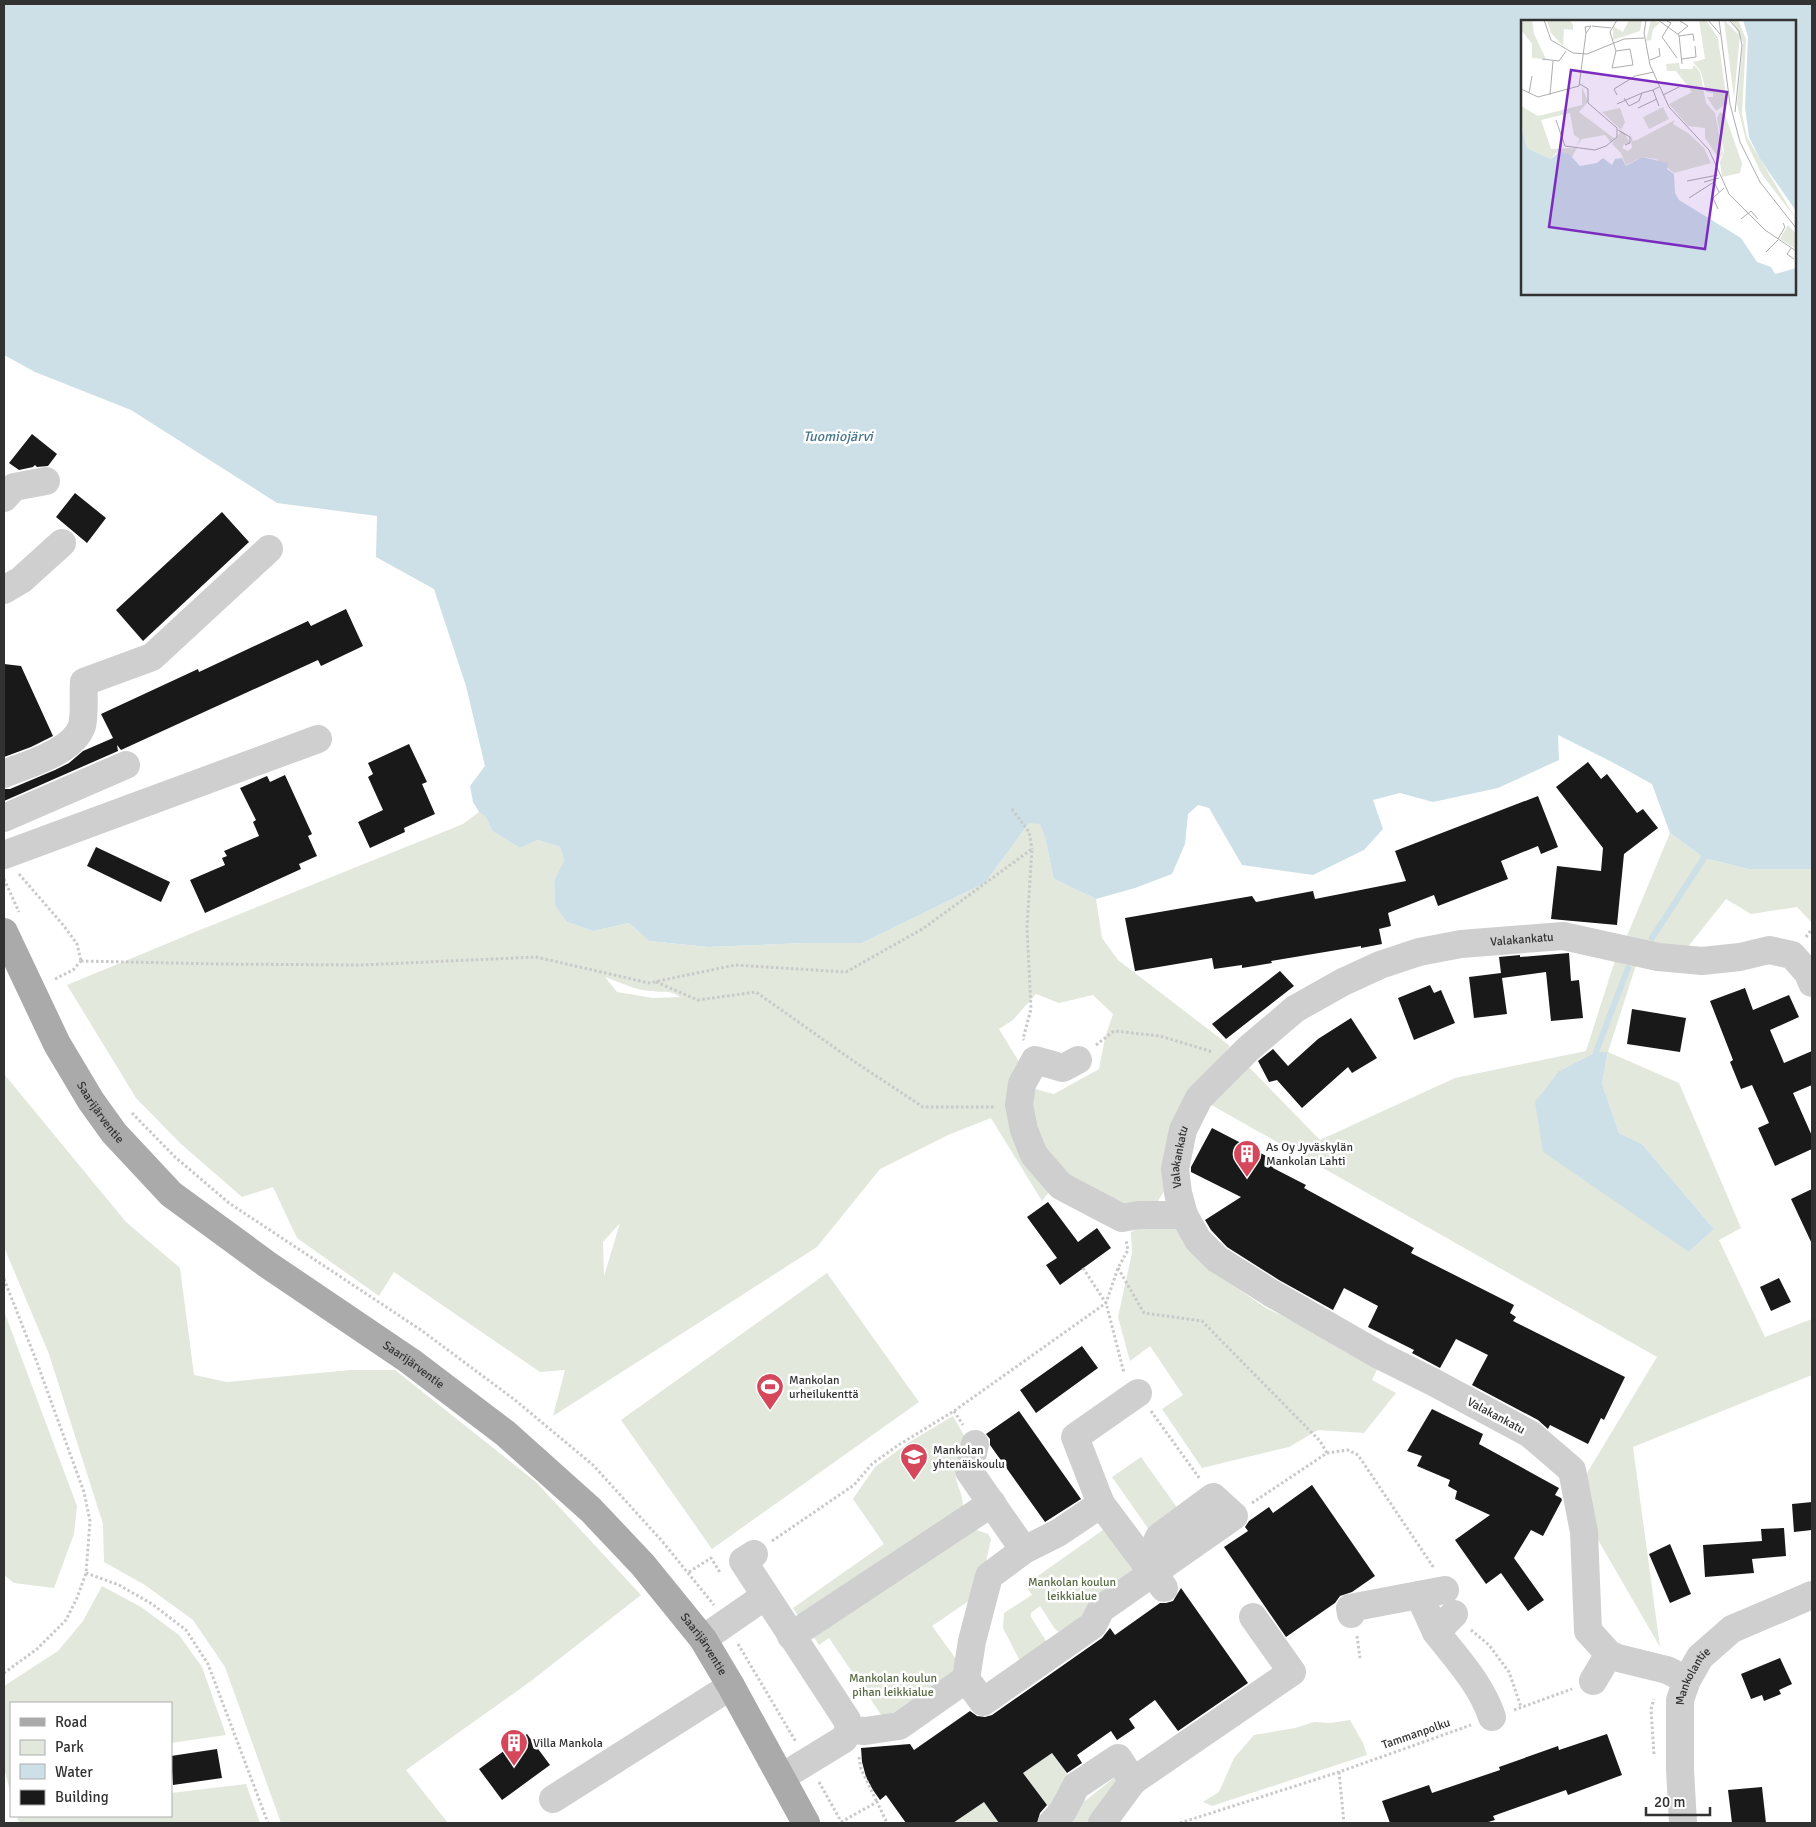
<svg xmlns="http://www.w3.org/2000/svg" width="1816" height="1827" viewBox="0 0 1816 1827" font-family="Signika,sans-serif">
<rect width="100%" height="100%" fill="#fff"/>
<path fill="#e2e8dc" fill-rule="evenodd" d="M479,812l7,5 6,14 28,17 18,-8 22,7 4,13 -10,21 1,25 12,16 26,9 36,-8 20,18 59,6 97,-4h57l123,-60 44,-60h11c8,19 9,38 14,56l42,20 6,39 16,22 112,86 -57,79 -8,40 -1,26 -10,17c-12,0 -26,2 -38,0 -9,-2 -20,-10 -28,-15 -41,-24 -70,-55 -57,-105l23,6 45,-25 6,-31 8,-24 -20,-19 -34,8 -23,-9 -23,26 -14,9 20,33 -9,22 -1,31 40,77 -7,9 -51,-83 -43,17 -68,34 -63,78 -264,169 12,-46 -25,2 -146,-100 -15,24 -82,-58 -24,-51 -31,10 -62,-54 -44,-45 -69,-113 128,-53 268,-108zM605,977c15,5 29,13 45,14 12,2 20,-2 30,6l-27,1 -36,-6zM620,1223l-16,53v1l-1,-35z
M1670,833l34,25 44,11h64v54l-15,-16 -46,7 -25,-15 -43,54 -59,-10z
M1617,954l21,5 -30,93 71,31 62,145 -22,12 46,97 47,-18v56l-179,72 27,200 -92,-159 16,-10 73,-121 -449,-254 35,-42 77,79 135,-62 131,-27zM1596,1052l12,1 -6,31 17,49 23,11 72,85 -25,23 -130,-181z
M4,1074l122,148 54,46 14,107 33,7 123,-12h45l141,112 105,113 -110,86 -125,89 42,53h-167l-56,-156 -32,-47 -48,-35 -41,-23 -1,-38 -54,-170 -45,-107z
M1156,1221l19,3 34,45 57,39 114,55 -8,17 24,13 -32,40 -46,-3 -29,17 -87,21 -40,-59 21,-14 -33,-49 -20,15 -12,-44 14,-64 -1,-21z
M827,1273l92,129 -207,147 -91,-129z
M4,1311l73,195 -3,28 -20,54 -40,-5 -10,-8z
M953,1416l16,28c-4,7 -11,15 -13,22 -4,16 11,30 6,47l-160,109 -9,-14 91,-64 -31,-45 22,-32 36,-26z
M1141,1457l40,56 -29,21 -40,-57z
M1110,1525l34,49 -85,58 -4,-3 -15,-23 -9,7v4l20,32 -27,20 -21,-41 1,-15 28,-18 -7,-10z
M977,1530l11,4 3,5 -12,55 -47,32 29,40 -77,53 -55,-81 -10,7 -9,-14 143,-96z
M102,1586l39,21 38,28 23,32 24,68 -55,8v-40h-160v92l-7,-27v-82l54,-35 25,-30z
M1350,1720l13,23 4,12 -155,51 -9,-4 16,-10 15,-34 20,-23 41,-7 19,-6 16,1z
M1052,1753l23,32 -22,28 -30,-40z
M1120,1773l-26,50h-37l21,-32 7,10z
M246,1784l14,39h-241l-2,-7h154v-23z
M984,1802l15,21h-46z"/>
<path fill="#cde0e8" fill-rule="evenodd" d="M4,4h1808v865h-64l-44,-11 -34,-25 -18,-49 -40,-22 -54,-27 1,25 -61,28 -65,14 -33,-9 -27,7 10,29 -19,21 -51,25 -71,-10 -33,-57 -11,-3 -10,9 -3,30 -13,30 -37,14 -39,11 -42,-20c-5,-18 -6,-37 -14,-55l-11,-1 -44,60 -123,60h-57l-97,4 -59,-6 -20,-18 -36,8 -26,-9 -12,-16 -1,-25 10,-21 -4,-13 -22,-7 -18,8 -28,-17 -6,-14 -7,-5 -6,-10 -3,-16 15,-20 -19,-80 -32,-97 -58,-32 1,-41 -100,-13 -146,-93 -96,-38 -31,-17zM1522,21h273v273h-273z
M1596,1052h12l-6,32 17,49 23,11 72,85 -25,23 -146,-100 -8,-50 24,-31z"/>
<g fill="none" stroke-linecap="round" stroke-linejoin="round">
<path stroke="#cde0e8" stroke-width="6" d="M1652,938l52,-80
M1596,1052l32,-84"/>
</g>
<path fill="#191919" d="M32,434l25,20 -9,12 -11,1 -2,-2 -2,2 -14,3 -10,-7z
M75,493l31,25 -19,25 -31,-26z
M222,512l27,30 -106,99 -27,-31z
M346,609l17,37 -42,20 -3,-6 -197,90 -4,-5 1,6 -114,50v-12h6l45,-19 14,-7 14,-12 30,-13 -12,-24 97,-45 1,3 109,-51 3,5z
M4,664l17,2 32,70 -22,11 -27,10z
M409,744l18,38 -5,2 13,30 -31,14 1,4 -35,16 -12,-26 25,-12 -15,-33 5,-3 -5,-11z
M1588,762l13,17 6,-5 30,39 6,-4 15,19 -34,26 -7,71 -66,-6 6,-53 44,5 2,-23 -47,-61z
M285,775l27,59 -4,2 9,20 -18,8 2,5 -96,44 -15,-33 35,-15 -3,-7 5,-2 -3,-5 35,-15 -6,-14 3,-2 -16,-32 27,-12 3,6z
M1538,796l20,51 -17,7 -3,-8 -37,15 7,18 -70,27 -4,-11 -46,18 3,13 -12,3 3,15 -21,4v-2l-90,15 1,2 -30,5v-3l-28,4 -2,-11 -77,13 -10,-53 127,-22 4,6 57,-11 2,8 91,-18 -11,-30z
M96,847l74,35 -9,20 -74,-36z
M1569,953l2,28 8,-1 4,38 -32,3 -5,-49 -44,6 5,36 -33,4 -5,-41 32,-4 -2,-16 21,-2v2z
M1280,971l14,15 -68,53 -14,-15z
M1430,985l4,8 7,-3 14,33 -41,17 -16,-42z
M1745,988l8,22 36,-15 10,22 -29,13 14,33 28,-12v34l-19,8 19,43v13l-37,17 -17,-38 11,-5 -17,-38 -11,4 -11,-27 3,-2 -23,-59z
M1632,1009l54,9 -6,34 -53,-8z
M1351,1018l26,40 -25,15 -4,-6 -46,41 -25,-28 -8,2 -11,-21 15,-12 15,17 30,-27z
M1212,1128l64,33 -3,7 33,17 -2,3 110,60 -3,5 103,52 -4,8 6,4 -3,4 112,56 -21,43 -3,-2 -13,26 -38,-19 -2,4 -10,-9 -66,-35 16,-30 -32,-16 -16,29 -28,-15 2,-3 -46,-23 10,-21 -34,-18 -11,22 -54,-30 -52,-33 -16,-17 -6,-10 36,-23 -50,-25v-5z
M1812,1189v55l-21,-45z
M1048,1202l30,40 19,-14 14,20 -51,37 -14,-20 11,-7 -30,-41z
M1779,1278l12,24 -20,9 -11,-24z
M1082,1346l16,22 -62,45 -16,-23z
M1432,1409l51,25 -4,10 80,44 -4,7 6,3 1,2 -19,36 -12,-6 -17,28 30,42 -16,11 -27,-38 -15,11 -31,-44 35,-25 -35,-16 2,-8 -9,-5 2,-6 -33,-14 5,-10 -15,-5z
M1019,1411l62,88 -36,23 -55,-77v-6l-4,-5z
M1312,1485l63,91 -23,16 -12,4 -5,7 -49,34 -62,-90 24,-16 -3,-4 4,-6 20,-14 4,6z
M1812,1502v28l-18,2 -2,-28z
M1784,1528l2,28 -34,3 2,14 -49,4 -2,-32 59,-4 -1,-12z
M1670,1544l21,50 -21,9 -21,-49z
M1181,1588l67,95 -70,48 -23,-31 -26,19 6,9 -18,12 -6,-9 -34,24 5,8 -15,10 -15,-20 -29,20 24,32 -7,8 -3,10h-38l-15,-21 -31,21h-47l-20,-28 -6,5 -7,-10 -7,-13 -4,-15 -1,-14 49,-4 4,6 56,-39 7,5 8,1 7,-2 110,-77 8,-10 5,7 45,-32h6l7,-2z
M1780,1658l12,26 -13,6 2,4 -17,7 -2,-6 -11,4 -10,-25z
M527,1734l23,31 -48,35 -23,-31z
M1607,1734l15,41 -54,20 -2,-5 -73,26 2,4 -10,3h-95l-8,-22 47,-16 3,8 68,-23 -1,-3 59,-21 1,4z
M217,1749l5,29 -49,7 -2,-29z
M1762,1787l4,36h-34l-4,-33z"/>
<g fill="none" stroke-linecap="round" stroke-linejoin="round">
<path stroke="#c9c9c9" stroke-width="3" stroke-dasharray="2.5 2.5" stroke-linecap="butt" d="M1012,809l17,23 3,17
M19,874l45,52 13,18 4,17
M4,879l15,33
M1806,937l6,-8
M81,961l137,3 143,1 175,-8 113,26 86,-18 111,7 78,-44 108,-79 -5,78 4,82 -8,30 1,1
M55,979l18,-9 8,-9
M656,982l42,18 58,-8 96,68 71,47h73
M1096,1045l18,-14 46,5 53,16
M132,1113l43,44 54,46 192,127 94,70 78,65 69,76 52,64
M1083,1268l23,35 18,70
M1118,1268l26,45 58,8 118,120 7,12
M4,1279l32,81 48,132 6,29 -4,52 -9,25 -11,22 -29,29 -33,24
M954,1411l9,14
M1151,1411l49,68
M1252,1503l75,-50 21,-3 10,5 76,113
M772,1541l82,-56 18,-21 25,-18 57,-35 152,-108 12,-35 10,-18 -2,-10
M689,1572l22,-14 10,16
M86,1573l33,12 33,19 34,26 22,34 60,159
M1471,1630l18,15 20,27 12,35
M1357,1636l3,22
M738,1644l58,98
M1514,1710l58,-21
M1654,1754l-3,-45 3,-10
M859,1757l2,12 16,33
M1339,1772l5,51
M819,1782l23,41
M841,1822l36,-20 10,21
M1180,1823l159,-51 132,-47"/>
<g stroke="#cfcfcf" stroke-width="28">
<path d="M4,498l10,-11 32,-6"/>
<path d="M4,590l17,-10 41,-37"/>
<path d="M4,774c24,-10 69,-22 78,-48 3,-11 1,-32 2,-44l68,-25 117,-108"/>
<path d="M4,818l122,-53"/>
<path d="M4,855l314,-116"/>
<path d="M1078,1060l-15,8 -28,-8 -13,24 -3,21 5,25 10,25 27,31 61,32 17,-3h45"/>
<path d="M975,1444l-6,27 55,79"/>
<path d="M1101,1504l-26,-67 63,-44"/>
<path d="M754,1554l-11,7 104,159 2,10 -5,9 -62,38"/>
<path d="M1419,1595l17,37 18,-18"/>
<path d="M1351,1614l-1,-6 95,-18"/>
<path d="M1436,1632c21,27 45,52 56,85"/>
<path d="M791,1636l201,-133"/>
<path d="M703,1639l62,-43"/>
<path d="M966,1679l17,23 110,-77 8,-16 133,-93 -21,-19 -54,40 -13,28"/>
<path id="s1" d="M1687,1680l-20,-10 -49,-12 -9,-4 -21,-23 -4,-99 -12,-62 -42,-36 -95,-51 -56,-28 -108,-62 -54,-34 -19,-19 -14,-25 -6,-22 -3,-24 8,-39 16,-32 49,-49 47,-40 48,-27 37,-17 39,-13 42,-8 102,-8 95,21 44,4 38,-4 29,-7 23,5 16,18 4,10"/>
<path d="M1593,1681l16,-27"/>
<path d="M849,1730l16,1 34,-5 67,-47 6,-38 17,-65 35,-26 34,-17 43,-29 63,84"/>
<path d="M553,1799l178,-113"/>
<path d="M1052,1823l11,-12 13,-25 42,-28 15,23"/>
<path d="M1102,1823l31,-42 159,-109 -39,-55"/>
<path id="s2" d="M1683,1823l-3,-53v-70l7,-20 13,-23 32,-28 80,-34"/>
</g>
<path stroke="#aaa" stroke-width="28" id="s3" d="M4,932l53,112 34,57 23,32 57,61 97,71 142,96 95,72 86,77 52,55 60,74 28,47 75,137"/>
</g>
<defs>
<symbol id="building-pin" viewBox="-11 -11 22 30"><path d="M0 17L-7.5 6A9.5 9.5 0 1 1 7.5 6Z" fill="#d5475b" stroke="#fff"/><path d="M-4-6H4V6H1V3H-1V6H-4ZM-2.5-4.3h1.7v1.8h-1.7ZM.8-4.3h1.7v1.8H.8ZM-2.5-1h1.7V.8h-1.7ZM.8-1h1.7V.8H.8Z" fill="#fff"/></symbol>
<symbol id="stadium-pin" viewBox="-11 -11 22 30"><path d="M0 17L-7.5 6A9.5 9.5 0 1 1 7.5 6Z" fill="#d5475b" stroke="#fff"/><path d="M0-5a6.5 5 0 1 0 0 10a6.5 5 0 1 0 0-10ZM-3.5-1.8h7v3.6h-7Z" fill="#fff"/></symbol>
<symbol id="school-pin" viewBox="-11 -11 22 30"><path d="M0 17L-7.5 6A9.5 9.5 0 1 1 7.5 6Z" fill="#d5475b" stroke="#fff"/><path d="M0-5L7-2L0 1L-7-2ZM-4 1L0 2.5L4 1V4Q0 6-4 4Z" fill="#fff"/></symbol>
</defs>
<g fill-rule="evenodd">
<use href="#building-pin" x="1231" y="1138" width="32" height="43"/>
<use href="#stadium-pin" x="754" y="1371" width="32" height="43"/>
<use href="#school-pin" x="898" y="1441" width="32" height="43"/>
<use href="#building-pin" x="498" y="1727" width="32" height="43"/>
</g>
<g text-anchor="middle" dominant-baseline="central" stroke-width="5" stroke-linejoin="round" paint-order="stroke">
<g font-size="12" fill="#323232" stroke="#fff">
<text stroke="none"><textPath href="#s1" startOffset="1240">Valakankatu</textPath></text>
<text stroke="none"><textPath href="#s3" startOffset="205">Saarijärventie</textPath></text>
<text stroke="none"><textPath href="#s1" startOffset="805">Valakankatu</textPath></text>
<text stroke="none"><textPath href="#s3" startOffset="610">Saarijärventie</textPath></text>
<text transform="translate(1496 1416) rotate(28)">Valakankatu</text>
<text stroke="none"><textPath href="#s3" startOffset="1015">Saarijärventie</textPath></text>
<text stroke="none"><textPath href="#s2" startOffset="150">Mankolantie</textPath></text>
<text transform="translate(1416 1734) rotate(-19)">Tammanpolku</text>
</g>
<g font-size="12" fill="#323232" stroke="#fff" text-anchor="start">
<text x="1266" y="1147">As Oy Jyväskylän<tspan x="1266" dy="14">Mankolan Lahti</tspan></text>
<text x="789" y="1380">Mankolan<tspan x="789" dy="14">urheilukenttä</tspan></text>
<text x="933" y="1450">Mankolan<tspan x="933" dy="14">yhtenäiskoulu</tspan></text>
<text x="533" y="1743">Villa Mankola</text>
</g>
<g font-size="12" fill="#586a43" stroke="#fff">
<text x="1072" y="1582">Mankolan koulun<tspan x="1072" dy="14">leikkialue</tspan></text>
<text x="893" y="1678">Mankolan koulun<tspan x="893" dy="14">pihan leikkialue</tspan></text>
</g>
<g font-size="14" font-style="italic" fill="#46768d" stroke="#fff">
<text x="838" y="436">Tuomiojärvi</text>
</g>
</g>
<g transform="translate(1521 20)">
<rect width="275" height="275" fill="#fff"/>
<path d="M0,0h11l2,14 12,25 -14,-1v-14l-11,-14zM26,0h23l3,5v5l-9,-1 -1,17 -12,-13zM108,0h13l-2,11 -27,9v-14l10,6zM130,0l9,3 -7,6 -2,11 -5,1zM178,0h7l12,18 9,65 -11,8 -9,-14h6v-4l-7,-1 -5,-20 -8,-10 12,-3zM203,0l16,16 -6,62zM210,0h7l8,19 -4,75 5,23 49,82 -35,-46 -15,-32 -9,-37 6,-62zM158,43l1,6h12l2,-4 6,7 6,31 9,10 8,41 -4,5 -14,-21v-10l-17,-2 -19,-22 23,-12 -16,-21h-9l-1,-7zM61,67l6,15 -9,10 36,27 -4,4 -6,-8 -23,4 -6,8 4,-8 -6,-4 -4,-22 -29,7 10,29 26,-1 -5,9 -16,-4 -5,6 -24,-11 -6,-25v-17l17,10 44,-11zM142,87l6,12 -20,10 -6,-12zM99,88l5,14 -4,8 -19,-18zM199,92l5,3 17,48 -2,10 -18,4 -2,-15 4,-10 -7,-34zM154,100l-2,4 15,9 16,15 7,15 -37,10 -18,-14 -14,-2 -16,8 -5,-12 -9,-9 9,-13 3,1 6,11 -6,1 -2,4 6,3 4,-3 -2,-15 3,8 4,-1zM267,205l8,9v15l-16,-10z" fill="#e2e8dc"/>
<path d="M222,0h53v191l-36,-52 -11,-22 -4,-30 3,-70zM0,104l6,24 24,11 8,-7 10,2 11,12 17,-3 6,-5 9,7 3,-6 7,-1 4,8 16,-9 26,6 -1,6 7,5 1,19 4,7 62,38 16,24 14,5 4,7 21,-6v27h-275z" fill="#cde0e8"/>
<path fill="none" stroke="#adadad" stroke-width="1" d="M23,0l7,20 22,13 14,1 37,-15 20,-1M125,0l-2,13 6,32 19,42 40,43 20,44 36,36 31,21M137,0l21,15 3,29M187,0l12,14M198,0l11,84 10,38 20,40 36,46M208,0l10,11 3,14 -7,67M146,1l4,2 -9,14 15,21M71,6l19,2M157,14l10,-8 -8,-5M158,16l14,-2 1,7M95,31l14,-2 3,16 -21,3 4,-17 -6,-19 7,-12M21,39l17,2 7,-10M161,39l14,-2 -1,-11M129,40l10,-4 -1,-8M0,69l17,8 41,-11 7,-53 5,-7 -6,1 1,6M8,73l3,-17M29,75l3,-34M96,75l-3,-6 21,-13 19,-4M142,75l16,-8M103,78l5,8 10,-5 3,-8 11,-3M96,84l25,-11M138,86l-6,-16 6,-3M117,88l19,-9M35,100l9,26 30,4 11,-4 11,-9v-9l-29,-25v-14l-8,-5M97,110l12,7v6l-5,2M166,161l31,-6M183,162l15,-4M168,178l25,-16 5,10M197,189l-5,-11 11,-10M220,199l10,-8 7,8M257,219l7,-12 -2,-4M270,228l-4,6 7,5M245,232l12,-12"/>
<path fill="#7b2cbf" fill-opacity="0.15" stroke="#7b2cbf" stroke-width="2.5" d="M50,50l156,22 -22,157 -156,-22z"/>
<rect width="275" height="275" fill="none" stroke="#323232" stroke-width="2.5"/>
</g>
<rect width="1816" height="1827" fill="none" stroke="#323232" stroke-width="10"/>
<rect x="10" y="1702" width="162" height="115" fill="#ffffff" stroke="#adadad"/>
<rect x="20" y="1718" width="25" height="8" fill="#aaaaaa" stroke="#adadad"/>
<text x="55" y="1727" font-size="15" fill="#323232">Road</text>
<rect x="20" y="1740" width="25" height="15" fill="#e2e8dc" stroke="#adadad"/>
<text x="55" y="1752" font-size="15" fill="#323232">Park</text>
<rect x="20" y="1764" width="25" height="15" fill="#cde0e8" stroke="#adadad"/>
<text x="55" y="1777" font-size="15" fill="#323232">Water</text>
<rect x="20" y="1790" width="25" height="15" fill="#191919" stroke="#adadad"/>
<text x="55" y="1802" font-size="15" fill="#323232">Building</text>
<path d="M1646 1807v8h64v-8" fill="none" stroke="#323232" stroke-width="2.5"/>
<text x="1654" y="1807" font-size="15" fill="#323232" stroke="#ffffff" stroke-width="4" paint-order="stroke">20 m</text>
</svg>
